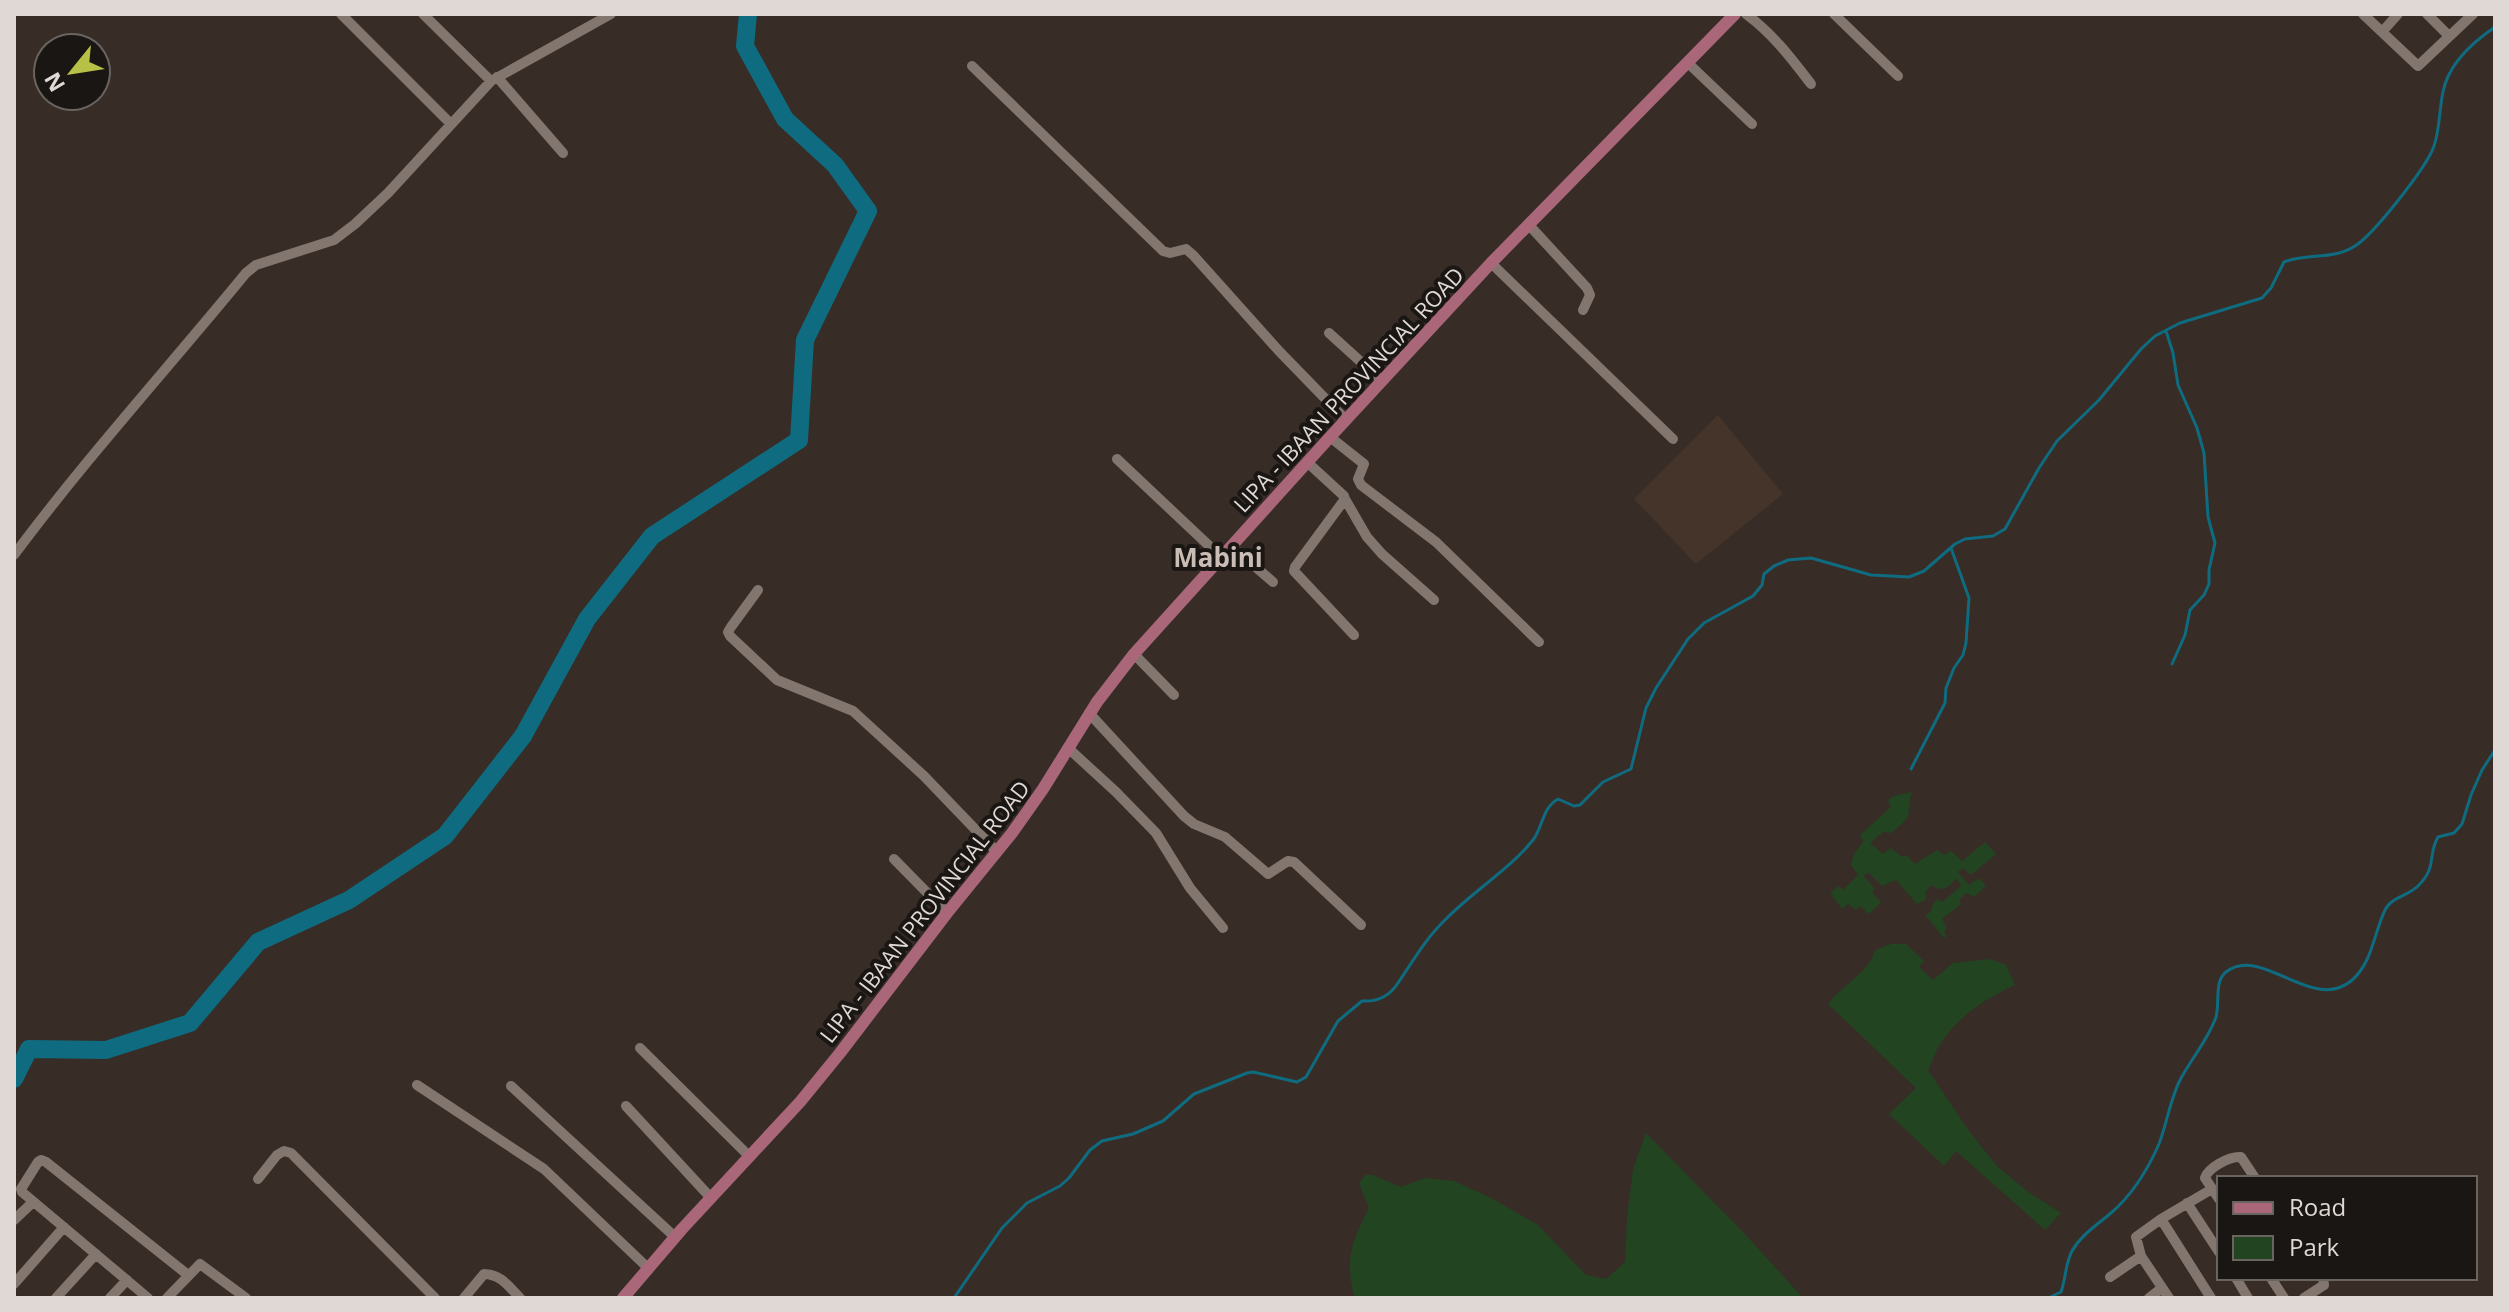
<svg xmlns="http://www.w3.org/2000/svg" width="2509" height="1312" viewBox="0 0 2509 1312" font-family="'Open Sans',sans-serif">
<rect width="100%" height="100%" fill="#372c26"/>
<path fill="#44342a" d="M1718,415l65,79 -87,70 -62,-65z"/>
<path fill="#234421" d="M1912,792c-8,25 6,20 -21,41l-8,-1 -13,11 13,11 8,-6 11,9 4,-2 9,9 22,-14 7,5 7,-4 11,10 23,-19 11,12 -25,21 -8,-7 -5,4 11,13 10,-7 7,8 -12,11 -7,-4 -8,7 2,4 -19,15 5,9 -3,4 3,4 -3,2 -19,-23 6,-4 2,-7 4,-5 5,3 19,-16 -4,-7c-12,9 -12,14 -26,6l-6,8 2,6 -10,5 -21,-24 -14,6 -14,-14 -4,4 11,13 -3,4 9,9 -12,12 -10,-8 -3,4 -8,-6 -6,5 -12,-16 9,-7 4,4 15,-15 -7,-10 3,-11 9,-12 -3,-7 31,-28 -3,-6 5,-5z
M1891,944h15l18,17 -5,6 14,13 20,-17 37,-4 16,6 9,20c-28,13 -55,30 -73,56 -6,8 -9,20 -14,29l41,61 28,35 30,25 34,22 -16,17 -89,-79 -12,15 -55,-52 27,-26 -88,-84c13,-18 42,-32 47,-54z
M1646,1133l97,99 60,66h-449c-9,-41 -3,-54 15,-90l-10,-25 6,-8h8l28,12 24,-9 29,3 37,17 47,27 48,50 20,4 19,-17 2,-45 6,-48z"/>
<g fill="none" stroke-linecap="round" stroke-linejoin="round">
<path stroke="#0f6c80" stroke-width="3" d="M2166,331l7,22 5,32 19,43 7,25 4,64 7,26 -6,27v14l-5,11 -14,15 -5,25 -13,29
M1911,769l34,-66 1,-15 8,-20 9,-13 3,-12 3,-45 -18,-50
M954,1298l48,-70 25,-25 33,-17 9,-8 21,-28 12,-9 31,-7 30,-13 31,-27 53,-21 6,-1 44,10 9,-5 32,-56 24,-20c15,1 27,-4 36,-18 15,-22 28,-45 48,-64 27,-28 62,-48 87,-79 10,-13 9,-32 25,-41l16,7 6,-1 23,-23 28,-13 15,-61 10,-20 32,-49 16,-16 49,-27 9,-11 2,-11 10,-8 14,-6 23,-2 60,17 38,2 15,-6 31,-27 10,-5 28,-3 12,-7 34,-61 18,-27 42,-41 42,-51 14,-13 25,-13 82,-25 9,-10 13,-26c23,-9 50,-2 71,-16 18,-11 72,-79 79,-100 6,-17 5,-36 9,-54 5,-27 30,-50 52,-65
M2048,1298l13,-6c5,-13 4,-28 11,-41 9,-16 25,-26 39,-38 21,-18 37,-44 48,-69 8,-21 11,-44 21,-64 11,-21 28,-40 36,-63 4,-14 -2,-36 10,-45 35,-28 86,41 125,9 21,-17 23,-48 34,-71 6,-13 23,-14 33,-24 20,-20 9,-30 20,-49l16,-4 8,-9 9,-29 11,-25 13,-20"/>
<path stroke="#0f6c80" stroke-width="18" d="M14,1079l15,-30 77,1 84,-27 68,-81 91,-42 96,-64 78,-100 64,-117 65,-83 147,-96 6,-100 63,-129 -33,-46 -50,-46 -40,-73 3,-32"/>
<path stroke="#82766f" stroke-width="10" d="M341,14l110,110
M423,14l68,67
M1746,14c27,20 45,44 65,70
M1834,14l64,62
M2363,14l19,18 16,-18
M2427,14l21,21
M2382,32l36,34 55,-52
M1689,64l63,60
M972,66l191,185 7,2 16,-4 7,6 86,96 67,69
M497,77l66,76
M1529,225l58,63 3,7 -7,15
M1491,263l182,176
M1329,333l53,48
M1330,437l34,27 -6,15 3,6 75,57 103,100
M1117,459l104,98
M1307,462l37,34 1,3 -50,68 -1,4 60,64
M1345,499l22,38 15,17 52,46
M1231,546l42,36
M14,555c73,-98 155,-188 232,-282l10,-8 78,-25 21,-16 33,-31 103,-112 120,-67
M758,590l-27,37 -3,5 2,4 47,44 76,31 71,65 73,76
M1134,654l40,41
M1089,713l95,103 10,8 31,13 43,37 20,-13 6,1 67,63
M1068,748l48,44 40,41 34,55 33,40
M894,859l53,54
M640,1048l110,109
M417,1085l127,84 104,99
M511,1086l164,151
M626,1106l85,92
M258,1179l19,-24 7,-4 7,2 144,145
M2219,1199l-14,-21c3,-10 24,-22 36,-21l14,21
M2187,1203l32,49
M2161,1219l50,79
M14,1220l19,-18
M2110,1277l31,-21
M2236,1278l12,20
M2271,1278l13,20
M14,1284l50,-57
M56,1298l40,-44
M110,1298l17,-18
M148,1298l-126,-106 -1,-3 17,-27 3,-2 5,2 142,113
M167,1298l33,-34 46,34
M464,1298l20,-24c17,0 25,13 36,24
M2149,1298l13,-10
M2169,1298l-28,-42 -5,-19 25,-18 51,-30
M2304,1298l20,-13 -1,-7"/>
<path stroke="#a96779" stroke-width="12" d="M623,1298l59,-69 118,-127 40,-49 107,-140 65,-80 31,-44 54,-87 37,-48 196,-217 161,-174 244,-249"/>
</g>
<g text-anchor="middle" dominant-baseline="central" stroke-width="8" stroke-linejoin="round" paint-order="stroke">
<g font-size="22" fill="#dfd8d4" stroke="#1a1613">
<text transform="translate(1348 389) rotate(-47)">LIPA - IBAAN PROVINCIAL ROAD</text>
<text transform="translate(924 911) rotate(-52)">LIPA - IBAAN PROVINCIAL ROAD</text>
</g>
<g font-size="26" font-weight="bold" fill="#cabdb5" stroke="#1a1613">
<text x="1218" y="557">Mabini</text>
</g>
</g>
<rect width="2509" height="1312" fill="none" stroke="#dfd8d4" stroke-width="32"/>
<rect x="2217" y="1176" width="260" height="104" fill="#1a1613" stroke="#696460" stroke-width="2"/>
<rect x="2233" y="1202" width="40" height="12" fill="#a96779" stroke="#696460" stroke-width="2"/>
<text x="2289" y="1216" font-size="24" fill="#dfd8d4">Road</text>
<rect x="2233" y="1236" width="40" height="24" fill="#234421" stroke="#696460" stroke-width="2"/>
<text x="2289" y="1256" font-size="24" fill="#dfd8d4">Park</text>
<g transform="translate(72 72) rotate(240)"><circle r="38" fill="#1a1613" stroke="#696460" stroke-width="2"/>
<path d="M0-6L14 30L0 20L-14 30Z" fill="#b7c148"/>
<text y="-12" font-size="22" font-weight="bold" text-anchor="middle" fill="#dfd8d4">N</text>
</g>
</svg>
